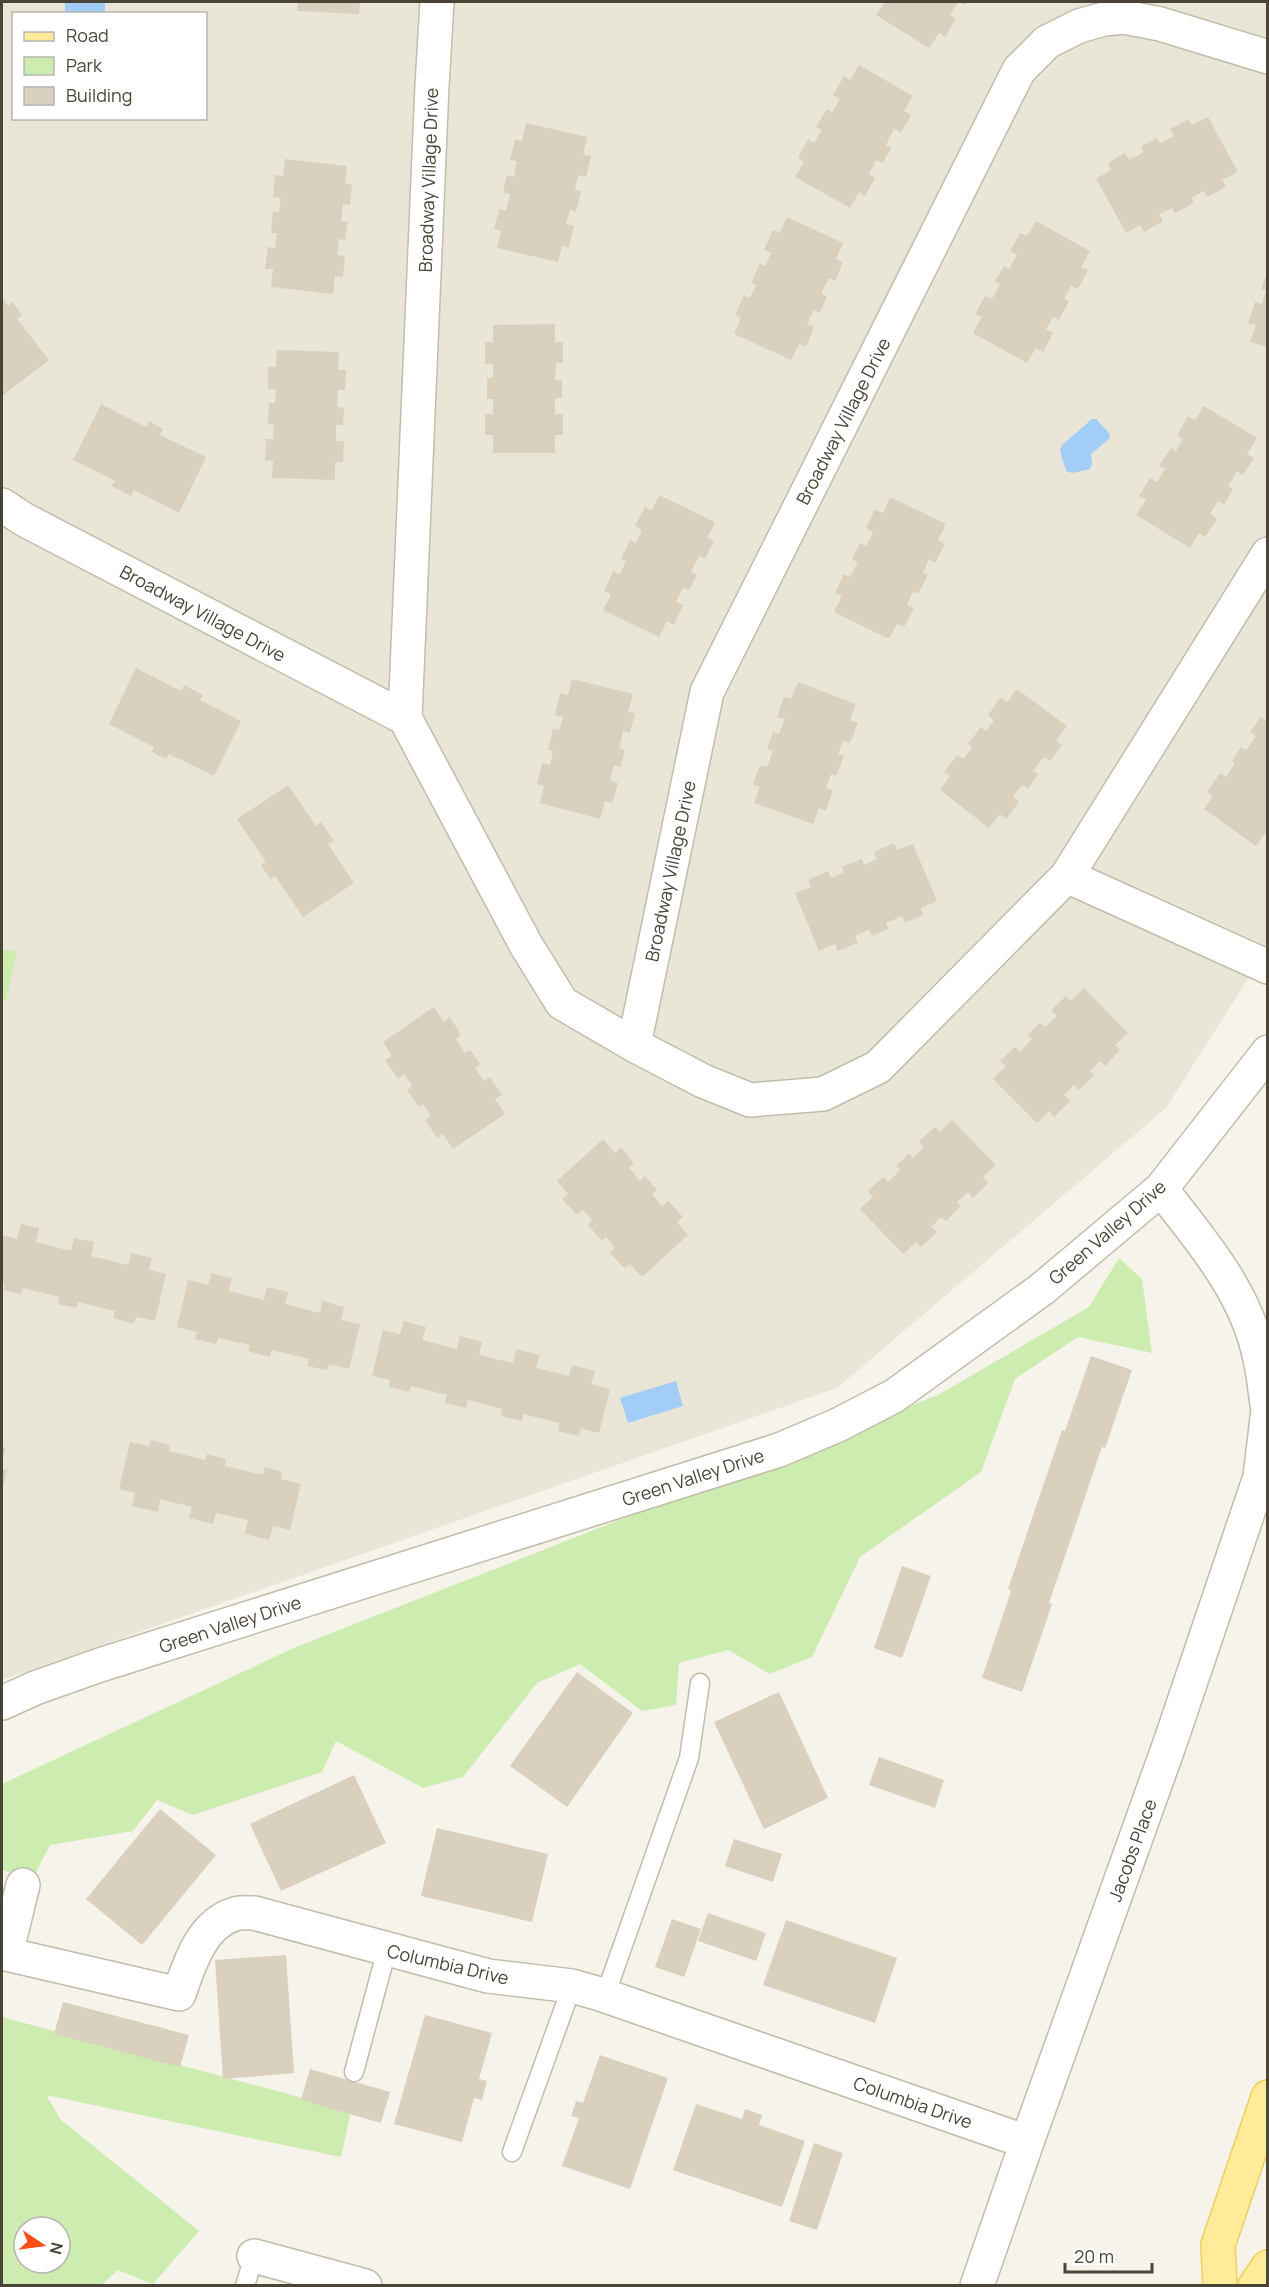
<svg xmlns="http://www.w3.org/2000/svg" width="1269" height="2287" viewBox="0 0 1269 2287" font-family="Manrope,sans-serif">
<rect width="100%" height="100%" fill="#f6f3ea"/>
<path fill="#eae6d7" fill-rule="evenodd" d="M2,2h1266l-1,947 -101,159 -329,280 -835,292zM14,14h192v104h-192z"/>
<path fill="#ccedaf" fill-rule="evenodd" d="M2,949l15,3 -11,48 -4,-1z
M1119,1258l23,21 10,74 -74,-16 -63,42 -34,93 -121,85 -48,100 -42,17 -42,-24 -49,13 -3,42 -34,6 -62,-47 -43,19 -74,94 -40,11 -87,-47 -14,31 -129,43 -36,-15 -24,31 -83,14 -18,35 -30,-10v-86l294,-137 642,-252 151,-88z
M2,2017l349,94 -10,46 -295,-62 15,25 138,111 -46,53 -35,-14 -17,15h-99zM24,2227h36v36h-36z"/>
<path fill="#a1cdf7" d="M65,2h40v11h-40z
M1092,419h4l14,15 -1,5 -18,15 1,10 -2,5 -18,4 -6,-2 -6,-21 2,-5z
M676,1381l7,25 -55,17 -8,-25z"/>
<path fill="#d9d0be" d="M298,2h62l-1,12 -62,-3z
M885,2h81l-2,3 -6,-3 -8,13 6,4 -11,18 -6,-4 -10,15 -53,-33z
M859,65l54,31 -9,15 7,4 -10,18 -7,-4 -8,16 5,3 -8,15 -7,-3 -7,14 6,4 -10,18 -6,-4 -9,16 -55,-31 9,-15 -6,-4 10,-19 6,4 8,-13 -6,-3 11,-18 5,3 8,-13 -7,-4 11,-19 6,4z
M1208,117l30,55 -16,8 4,7 -19,10 -3,-6 -13,7 3,5 -19,10 -3,-5 -13,6 4,7 -19,11 -4,-7 -14,8 -30,-54 15,-9 -3,-7 17,-10 4,7 15,-8 -3,-6 16,-8 3,5 14,-7 -4,-7 19,-10 3,6z
M526,123l61,14 -4,17 8,2 -5,21 -8,-2 -3,15 6,1 -5,21 -6,-2 -4,14 8,2 -5,21 -7,-1 -4,16 -61,-14 4,-17 -7,-2 5,-20 7,2 4,-17 -7,-1 4,-18 7,2 3,-16 -7,-1 5,-21 7,2z
M285,159l62,7 -2,18h7l-2,21 -7,-1 -2,17 7,1 -3,18 -6,-1 -2,16 8,1 -2,21 -8,-1 -2,18 -62,-7 2,-18h-8l3,-22 7,1 2,-15h-6l2,-21h6l2,-14 -8,-1 2,-22 8,1z
M787,217l56,26 -7,16 7,3 -8,19 -6,-3 -8,16 6,2 -7,17 -6,-3 -7,14 7,3 -8,20 -7,-3 -8,16 -57,-26 7,-16 -6,-3 9,-20 6,3 6,-13 -5,-2 9,-20 5,3 6,-13 -7,-3 9,-20 7,3z
M1036,221l54,30 -9,16 7,3 -10,19 -7,-3 -7,12 5,3 -10,19 -6,-3 -7,12 7,4 -10,19 -7,-4 -9,15 -54,-30 9,-16 -7,-3 10,-18 7,3 8,-15 -5,-3 9,-15 5,3 8,-14 -7,-4 10,-18 7,3z
M1268,270v77l-18,-5 6,-17 -8,-2 7,-21 7,2 4,-13 -5,-2z
M2,298l6,8 4,-4 10,13 -5,4 32,41 -47,36z
M555,324v18h8v21h-7l-1,17h7v18h-7v16h8v21h-8v18h-62v-18h-8v-21h8v-15h-6v-21h6v-14h-8v-22h8v-17z
M277,350l62,2 -1,18h8l-1,20h-7l-1,17 7,1 -1,17h-7v16h8l-1,21h-8v18l-63,-2 1,-17 -8,-1 1,-21h7l1,-14 -6,-1 1,-21h6l1,-14h-8v-22h8z
M101,404l45,23 3,-6 14,8 -3,6 46,22 -27,56 -45,-23 -3,6 -20,-10 4,-5 -42,-21z
M1204,406l53,32 -10,16 7,4 -11,17 -6,-4 -9,15 5,3 -9,16 -6,-4 -8,13 7,5 -12,18 -6,-4 -9,15 -54,-33 10,-15 -7,-4 11,-18 7,4 8,-13 -6,-3 12,-18 5,3 7,-12 -6,-4 11,-19 7,4z
M659,495l56,27 -8,16 7,3 -9,18 -6,-3 -8,16 6,3 -8,15 -6,-2 -7,14 7,3 -9,20 -7,-4 -8,16 -56,-27 8,-16 -7,-3 9,-20 7,3 6,-13 -5,-2 9,-19 6,3 6,-13 -7,-4 10,-19 7,3z
M890,497l56,27 -8,16 7,4 -10,19 -6,-4 -6,14 5,2 -10,19 -5,-3 -6,14 7,3 -10,19 -7,-3 -8,15 -55,-27 8,-16 -7,-3 9,-19 6,3 8,-15 -6,-3 8,-16 6,3 7,-14 -7,-4 9,-19 8,4z
M136,668l45,23 3,-6 19,10 -3,5 41,21 -27,55 -45,-22 -3,5 -14,-7 2,-5 -45,-23z
M572,679l61,15 -5,18 7,1 -5,20 -7,-2 -4,17 6,2 -4,17 -7,-2 -4,16 8,2 -6,20 -7,-2 -5,18 -60,-16 4,-17 -7,-2 5,-21 8,2 3,-14 -5,-1 5,-21 6,1 4,-13 -8,-2 5,-22 8,2z
M798,682l58,22 -6,16 8,3 -8,20 -7,-2 -5,13 6,2 -8,20 -5,-2 -5,14 7,2 -7,21 -7,-3 -6,16 -59,-21 6,-16 -7,-3 7,-19 7,2 6,-16 -6,-2 6,-17 6,2 6,-15 -8,-2 7,-20 7,2z
M1017,689l50,37 -11,15 6,4 -12,16 -6,-4 -11,14 5,3 -10,15 -6,-4 -9,12 6,5 -13,17 -6,-5 -11,14 -49,-38 10,-14 -6,-4 13,-17 6,4 9,-11 -4,-4 13,-17 5,4 8,-11 -6,-5 13,-18 6,5z
M1261,717l7,5v112l-3,-1 -9,13 -52,-37 9,-13 -6,-4 13,-19 6,4 9,-14 -3,-2 9,-14 5,3 10,-14 -6,-4z
M288,785l28,41 5,-4 13,19 -6,3 26,39 -51,34 -28,-41 -5,3 -9,-14 5,-3 -29,-43z
M894,843l3,7 16,-6 24,57 -16,7 2,7 -18,8 -3,-7 -16,7 2,6 -16,7 -3,-6 -14,6 3,7 -20,8 -3,-7 -16,7 -24,-58 16,-6 -3,-7 20,-9 3,7 13,-6 -2,-5 20,-8 2,6 13,-6 -3,-7z
M1084,988l44,45 -13,12 5,5 -15,16 -5,-5 -10,10 4,4 -15,15 -5,-5 -10,10 6,6 -16,16 -5,-6 -12,12 -44,-44 13,-13 -6,-5 15,-14 5,5 12,-13 -4,-4 12,-13 5,5 12,-11 -6,-6 15,-14 5,5z
M434,1007l10,15 6,-5 11,18 -5,4 9,14 5,-3 10,14 -5,4 9,13 6,-4 12,18 -7,4 10,15 -52,35 -10,-15 -6,4 -12,-18 6,-4 -8,-12 -4,3 -12,-17 5,-4 -8,-12 -6,5 -13,-19 7,-4 -9,-14z
M952,1120l44,45 -13,12 5,6 -15,15 -5,-6 -11,10 4,4 -15,15 -5,-4 -10,10 6,5 -16,15 -5,-5 -13,12 -43,-45 13,-12 -5,-6 15,-14 5,5 12,-12 -4,-4 13,-13 4,5 11,-11 -5,-6 16,-14 5,5z
M603,1139l12,14 6,-6 13,16 -5,5 11,13 5,-5 12,14 -5,4 10,12 6,-5 15,16 -6,5 11,13 -46,42 -12,-13 -6,4 -14,-15 5,-5 -9,-11 -4,4 -14,-16 4,-5 -9,-10 -6,5 -15,-16 6,-5 -11,-13z
M21,1224l18,4 -3,14 35,9 3,-13 20,4 -3,14 37,9 3,-12 21,5 -3,12 17,4 -11,47 -19,-4 -2,7 -21,-6 2,-7 -37,-9 -2,6 -18,-4 2,-7 -37,-9 -2,6 -18,-4 2,-6 -3,-1v-48l15,4z
M211,1273l21,5 -3,13 35,9 3,-13 21,5 -3,12 35,9 2,-12 22,6 -3,13 19,4 -11,45 -20,-5 -2,6 -20,-4 2,-7 -37,-9 -2,7 -22,-6 2,-6 -32,-7 -2,6 -21,-5 2,-7 -20,-5 11,-47 20,5z
M404,1321l22,6 -4,13 35,9 3,-13 22,6 -3,13 34,8 3,-14 24,6 -4,13 33,8 3,-11 23,6 -4,13 19,5 -11,44 -18,-5 -2,8 -21,-5 2,-8 -37,-9 -1,7 -21,-5 2,-7 -35,-9 -2,8 -21,-5 2,-8 -36,-9 -2,6 -20,-5 1,-7 -18,-4 11,-46 17,4z
M1091,1356l41,14 -27,78 -3,-1 -53,156 3,1 -30,88 -40,-14 29,-87 -3,-2 54,-159 3,1z
M151,1440l19,5 -1,6 36,9 2,-6 19,5 -1,7 38,9 2,-8 17,5 -1,7 20,5 -11,46 -17,-4 -4,14 -24,-6 3,-14 -32,-7 -3,11 -24,-6 3,-11 -32,-8 -2,13 -26,-6 3,-13 -16,-4 11,-47 19,4z
M2,1447l4,1 -4,14z
M2,1469l5,1 -5,21z
M902,1566l29,10 -29,82 -28,-10z
M577,1672l56,41 -66,94 -57,-41z
M779,1692l49,106 -64,31 -50,-107z
M879,1757l65,23 -9,28 -66,-23z
M354,1775l32,68 -105,48 -31,-67z
M160,1809l56,46 -74,90 -56,-46z
M437,1828l111,26 -16,68 -111,-26z
M734,1839l48,15 -9,28 -48,-16z
M708,1913l58,20 -10,28 -58,-20z
M672,1919l29,10 -17,48 -29,-10z
M786,1920l111,38 -22,65 -112,-38z
M286,1955l8,118 -71,6 -8,-119z
M63,2002l126,33 -9,32 -126,-33z
M425,2015l67,18 -13,46 8,2 -5,19 -8,-2 -12,44 -68,-18z
M600,2055l68,23 -38,111 -68,-23 17,-48 -8,-2 5,-15 7,2z
M310,2069l80,23 -9,31 -80,-23z
M696,2104l46,15 3,-10 17,6 -3,10 46,16 -23,66 -109,-37z
M814,2143l29,10 -26,77 -28,-9z"/>
<g fill="none" stroke-linecap="round" stroke-linejoin="round">
<defs>
<path id="lane" d="M605,1996l84,-238 11,-75
M354,2072l33,-123
M512,2152l60,-166
M245,2286l9,-30"/>
<path id="street" d="M437,2l-5,84 -27,632 121,227 36,58 72,42 69,36 47,19 73,-6 55,-27 189,-191 201,-322
M2,505l23,15 380,198
M1067,876l201,91
M634,1045l73,-353 312,-622 28,-28 32,-16 25,-7 20,-2 36,7 108,33
M1161,1189c40,51 86,104 99,170 4,17 5,34 8,51
M2,1703l33,-15 65,-23 679,-215 59,-25 56,-29 148,-107 119,-100 107,-137
M23,1885l-17,69 173,40c10,-29 22,-70 56,-80 5,-2 13,-1 19,-1l234,63 84,10 28,8 427,148
M254,2256l111,30
M977,2286l50,-144 144,-402 89,-263 8,-67"/>
<path id="primary" d="M1220,2286l-2,-41 50,-148
M1255,2286l13,-19"/>
</defs>
<use href="#lane" stroke="#c3bcab" stroke-width="21"/>
<use href="#street" stroke="#c3bcab" stroke-width="36"/>
<use href="#primary" stroke="#efd05f" stroke-width="36"/>
<use href="#lane" stroke="#fff" stroke-width="18"/>
<use href="#street" stroke="#fff" stroke-width="33"/>
<use href="#primary" stroke="#ffeb9a" stroke-width="33"/>
</g>
<g text-anchor="middle" dominant-baseline="central" stroke-width="6" stroke-linejoin="round" paint-order="stroke">
<g font-size="18" fill="#4b4537" stroke="#fff">
<text transform="translate(428 180) rotate(-88)">Broadway Village Drive</text>
<text transform="translate(843 421) rotate(-63)">Broadway Village Drive</text>
<text transform="translate(203 613) rotate(28)">Broadway Village Drive</text>
<text transform="translate(670 871) rotate(-78)">Broadway Village Drive</text>
<text transform="translate(1107 1232) rotate(-41)">Green Valley Drive</text>
<text transform="translate(693 1477) rotate(-18)">Green Valley Drive</text>
<text transform="translate(230 1624) rotate(-18)">Green Valley Drive</text>
<text transform="translate(1132 1850) rotate(-70)">Jacobs Place</text>
<text transform="translate(448 1964) rotate(13)">Columbia Drive</text>
<text transform="translate(913 2102) rotate(19)">Columbia Drive</text>
</g>
</g>
<rect width="1269" height="2287" fill="none" stroke="#4b4537" stroke-width="6"/>
<rect x="12" y="12" width="195" height="108" fill="#ffffff" stroke="#b7b5af" stroke-width="1.5"/>
<rect x="24" y="32" width="30" height="9" fill="#ffeb9a" stroke="#b7b5af" stroke-width="1.5"/>
<text x="66" y="42" font-size="18" fill="#4b4537">Road</text>
<rect x="24" y="57" width="30" height="18" fill="#ccedaf" stroke="#b7b5af" stroke-width="1.5"/>
<text x="66" y="72" font-size="18" fill="#4b4537">Park</text>
<rect x="24" y="87" width="30" height="18" fill="#d9d0be" stroke="#b7b5af" stroke-width="1.5"/>
<text x="66" y="102" font-size="18" fill="#4b4537">Building</text>
<g transform="translate(42 2245) rotate(103)"><circle r="28" fill="#ffffff" stroke="#b7b5af" stroke-width="1.5"/>
<path d="M0-4.5L10 22L0 15L-10 22Z" fill="#ff4e18"/>
<text y="-9" font-size="16" font-weight="bold" text-anchor="middle" fill="#4b4537">N</text>
</g>
<path d="M1065 2263v9h87v-9" fill="none" stroke="#4b4537" stroke-width="3"/>
<text x="1074" y="2263" font-size="18" fill="#4b4537" stroke="#ffffff" stroke-width="4.5" paint-order="stroke">20 m</text>
</svg>
